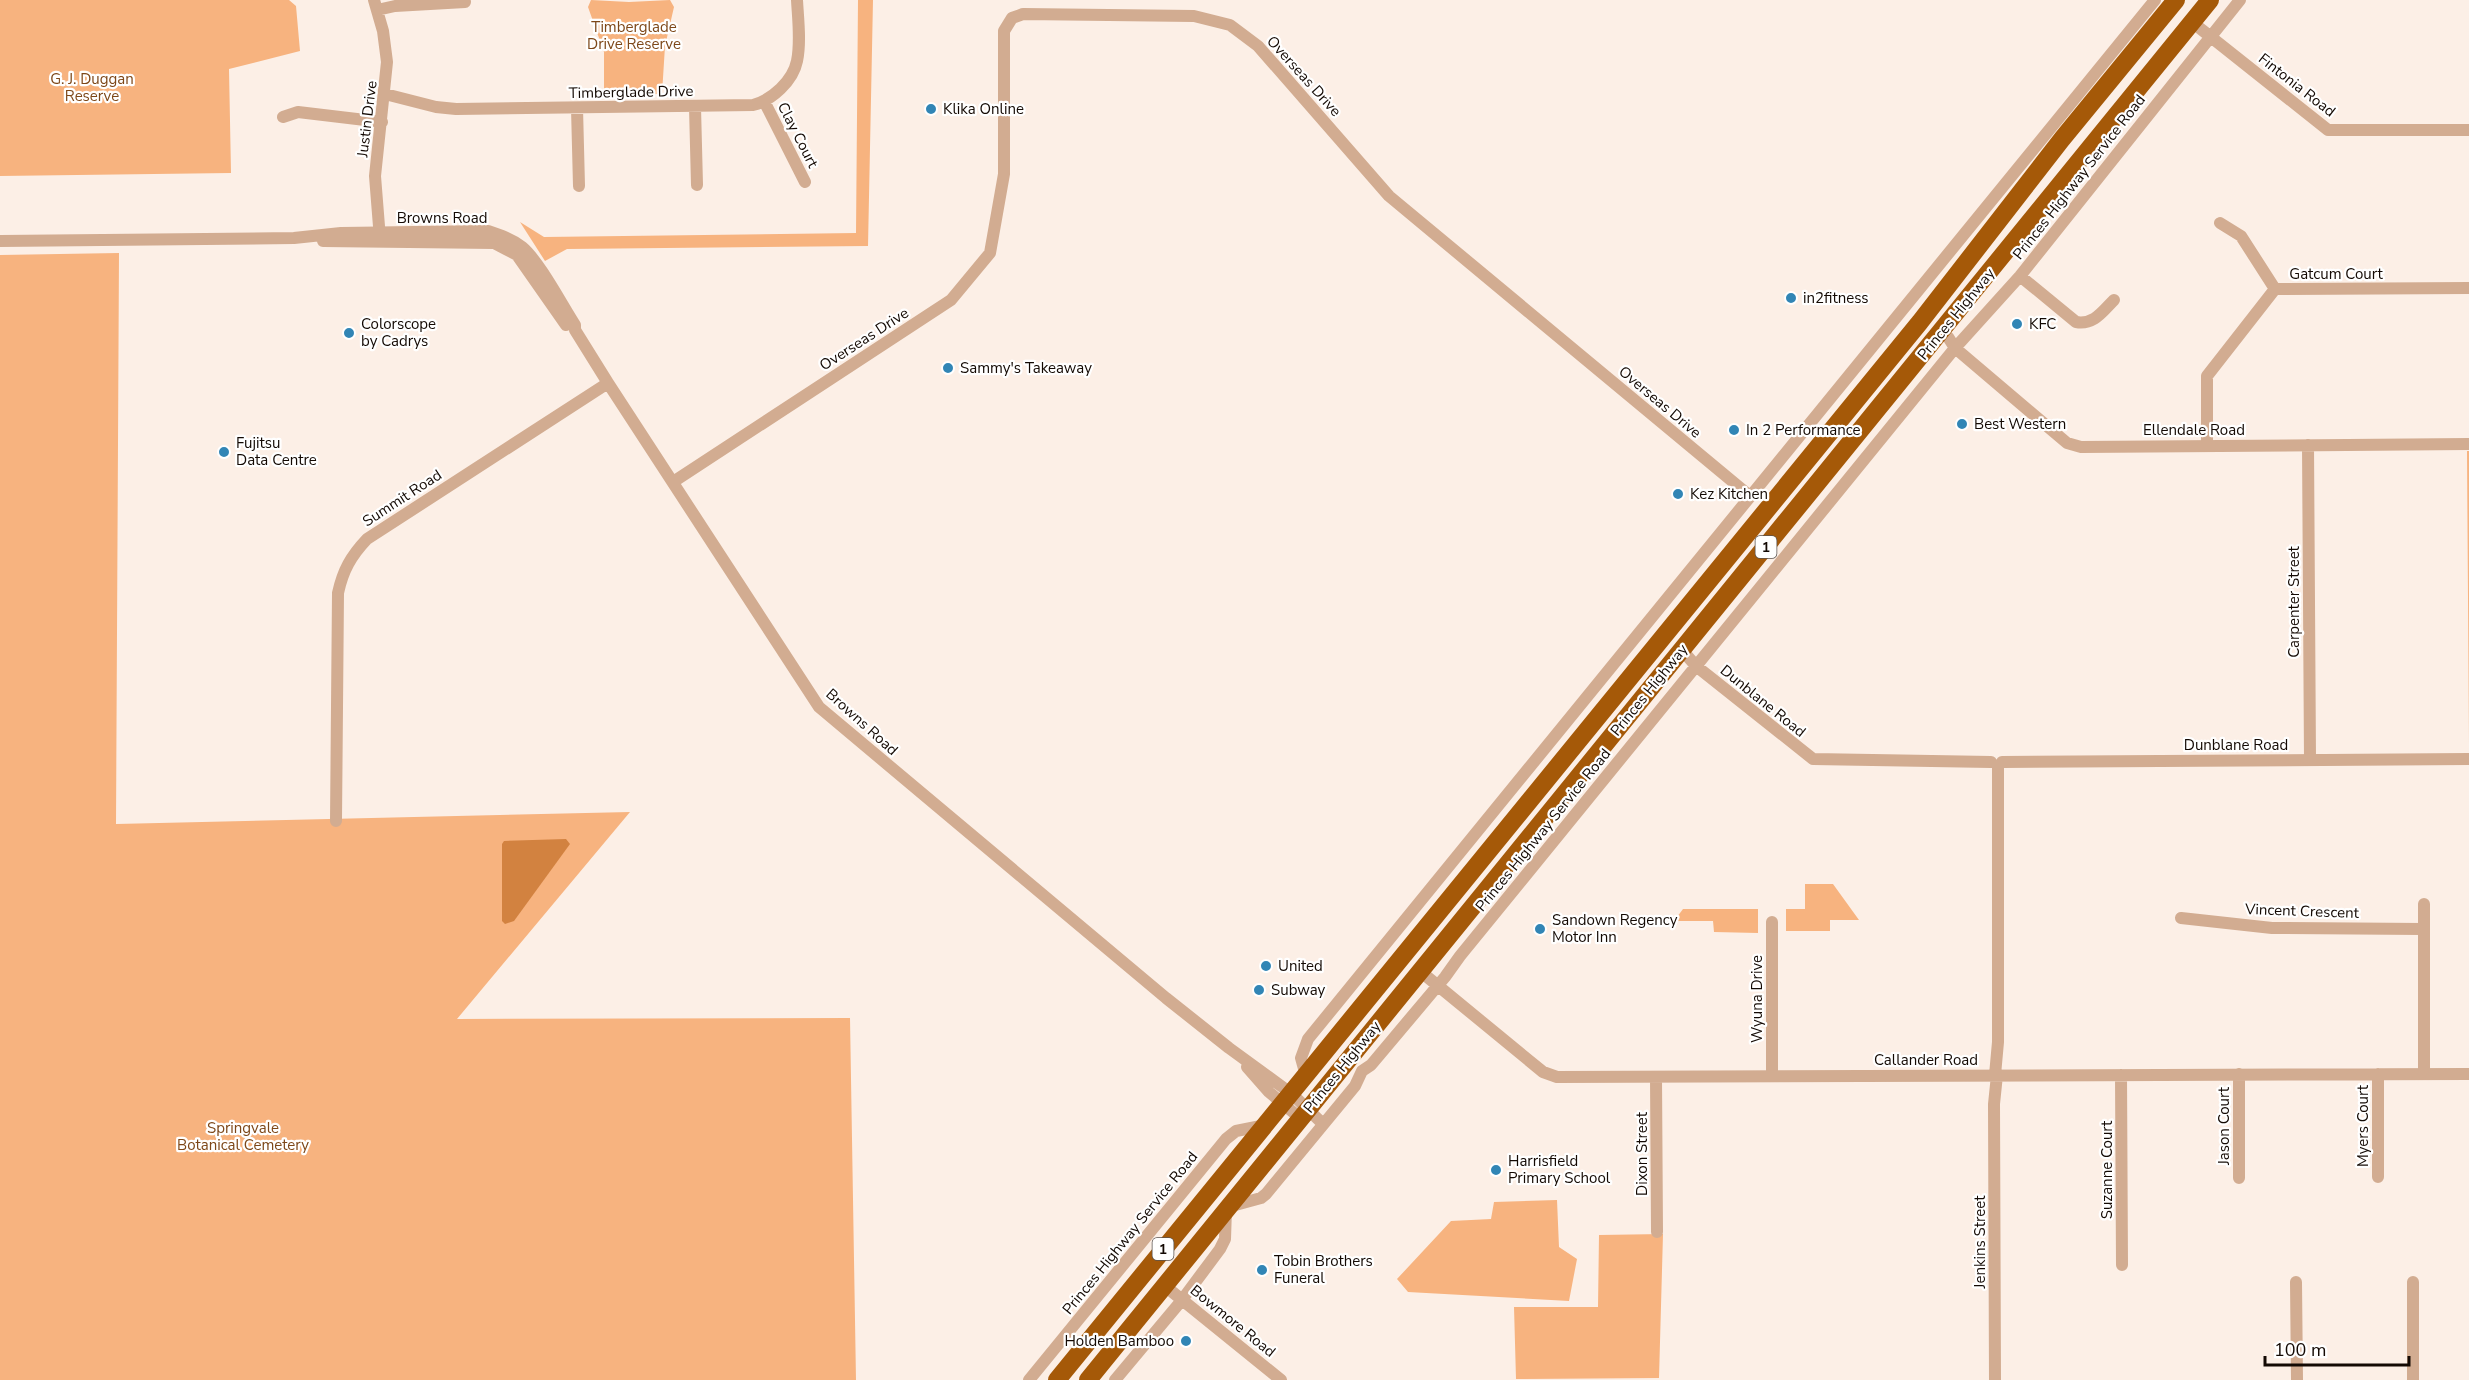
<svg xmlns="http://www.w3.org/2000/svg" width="2469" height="1380" viewBox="0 0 2469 1380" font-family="'Nunito Sans',sans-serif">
<rect width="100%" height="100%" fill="#fcefe6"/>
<path fill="#f7b37f" d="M0,0h289l7,6 4,45 -71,18 2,104 -231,3z
M591,0l38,2 41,-2 4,7 -9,39 -3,48h-58v-42l-16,-45z
M858,0h15l-5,246 -301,3 -22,12 -25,-39 24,15 312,-4z
M119,253l-3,571 514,-12 -173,207 393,-1 6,362h-856v-1125z
M2467,451h2v293z
M1805,884h28l26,36h-29v11h-44v-22h19z
M1683,909h75v24l-44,-1 -1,-11h-39z
M1557,1200l2,47 18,12 -8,42 -161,-9 -11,-13 54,-58 40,-2 3,-17z
M1663,1234l-4,144 -143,1 -2,-72h84l1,-72z"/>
<path fill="#d28240" d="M566,839l4,5 -56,77 -9,3 -3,-3v-77l2,-3z"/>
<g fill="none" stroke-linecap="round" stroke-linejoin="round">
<path stroke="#d2ac91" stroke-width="12" d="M374,0l9,31 4,31 -12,114 5,63
M377,10l18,-4 70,-4
M2192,22l136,108h141
M385,94l51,13 20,2 297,-4c19,-5 40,-24 44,-44 4,-19 1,-42 0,-61
M764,101l41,81
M695,107l2,78
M577,108l2,78
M283,117l15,-5 84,10
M2220,223l21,13 34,53
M0,241l294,-3 47,-5 147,-2c12,4 24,8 34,16 17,14 40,58 53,78v5l33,53 211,324 347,291 63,50 63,46 31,30
M323,241l171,2 23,12 49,70
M2020,276l56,46c18,3 26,-10 38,-22
M1942,332l6,5 7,11 112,95 14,4 388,-3
M2207,445v-69l68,-87 194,-1
M2308,445l2,314
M673,482l278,-182 39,-47 14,-79v-143l8,-13 11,-4 171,2 36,9 28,21 131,150 361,300
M1682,650l14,16 117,93 178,3
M2002,762l467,-3
M336,821l2,-228c5,-23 13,-37 29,-54l241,-156
M2181,918l91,10 151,1
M1772,922v154
M1420,971l123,101 14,5 912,-3
M1247,1067l22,25 31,26
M2239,1074v104
M2378,1074v103
M2424,1074v-170
M1995,1075l3,-33v-275
M2121,1075l1,190
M1306,1076l-5,-18 7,-19 847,-1039
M1656,1077l1,155
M1228,1207l33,-9 5,-4 89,-108 7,-15 9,-6 74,-88 15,-21 495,-608 65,-72 220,-276
M2296,1282l1,98
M2413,1282v98
M1165,1286l116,94
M1029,1380l197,-241 10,-8 30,-6
M1115,1380l67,-80 38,-51 5,-10 1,-30
M1995,1380l-1,-276 3,-29"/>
<path stroke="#a55908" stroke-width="18" d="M1057,1380l863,-1058 142,-183 114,-139
M1088,1380l1122,-1380"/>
</g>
<g fill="#3185b5" stroke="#fff" stroke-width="2">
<circle cx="931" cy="109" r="6"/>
<circle cx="1791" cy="298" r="6"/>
<circle cx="2017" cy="324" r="6"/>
<circle cx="349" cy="333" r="6"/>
<circle cx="948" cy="368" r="6"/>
<circle cx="1962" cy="424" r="6"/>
<circle cx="1734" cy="430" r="6"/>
<circle cx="224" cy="452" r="6"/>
<circle cx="1678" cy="494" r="6"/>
<circle cx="1540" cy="929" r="6"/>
<circle cx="1266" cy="966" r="6"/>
<circle cx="1259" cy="990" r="6"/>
<circle cx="1496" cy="1170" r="6"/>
<circle cx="1262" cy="1270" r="6"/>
<circle cx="1186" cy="1341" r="6"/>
</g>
<g text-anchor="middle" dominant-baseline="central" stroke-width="4.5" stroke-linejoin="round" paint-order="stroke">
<g fill="#fff" stroke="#5a534f" stroke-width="1.5">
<rect x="1755.5" y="536" width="21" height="22" rx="4.5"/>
<rect x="1152.5" y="1238" width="21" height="22" rx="4.5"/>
</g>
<g font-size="14" font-weight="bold" fill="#130903">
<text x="1766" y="547">1</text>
<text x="1163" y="1249">1</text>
</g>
<g font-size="15" fill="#7d4718" stroke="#fff">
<text x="634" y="27">Timberglade<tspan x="634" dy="17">Drive Reserve</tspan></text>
<text x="92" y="79">G. J. Duggan<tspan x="92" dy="17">Reserve</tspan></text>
<text x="243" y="1128">Springvale<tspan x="243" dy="17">Botanical Cemetery</tspan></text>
</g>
<g font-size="15" fill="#130903" stroke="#fff">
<text transform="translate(1304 76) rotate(48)">Overseas Drive</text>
<text transform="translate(2297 85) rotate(38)">Fintonia Road</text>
<text transform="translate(631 92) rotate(-1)">Timberglade Drive</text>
<text transform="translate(367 119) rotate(-83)">Justin Drive</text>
<text transform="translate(798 135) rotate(63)">Clay Court</text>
<text transform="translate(2079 177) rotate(-52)">Princes Highway Service Road</text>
<text x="442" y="218">Browns Road</text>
<text x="2336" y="274">Gatcum Court</text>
<text transform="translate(1956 314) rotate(-51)">Princes Highway</text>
<text transform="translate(864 339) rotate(-33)">Overseas Drive</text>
<text transform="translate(1660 402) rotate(40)">Overseas Drive</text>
<text x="2194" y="430">Ellendale Road</text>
<text transform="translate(402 498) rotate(-33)">Summit Road</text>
<text transform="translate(2294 602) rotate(-90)">Carpenter Street</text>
<text transform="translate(1649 690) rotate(-51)">Princes Highway</text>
<text transform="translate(1763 701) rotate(39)">Dunblane Road</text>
<text transform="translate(862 722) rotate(42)">Browns Road</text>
<text x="2236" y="745">Dunblane Road</text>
<text transform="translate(1543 830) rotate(-51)">Princes Highway Service Road</text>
<text transform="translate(2302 911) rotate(2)">Vincent Crescent</text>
<text transform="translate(1757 999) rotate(-90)">Wyuna Drive</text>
<text x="1926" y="1060">Callander Road</text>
<text transform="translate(1342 1067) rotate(-51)">Princes Highway</text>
<text transform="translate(2224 1126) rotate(-90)">Jason Court</text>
<text transform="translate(2363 1126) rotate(-90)">Myers Court</text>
<text transform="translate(1642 1154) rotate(-90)">Dixon Street</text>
<text transform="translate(2107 1170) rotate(-90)">Suzanne Court</text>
<text transform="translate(1130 1233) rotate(-51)">Princes Highway Service Road</text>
<text transform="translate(1980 1242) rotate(-90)">Jenkins Street</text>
<text transform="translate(1233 1321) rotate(39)">Bowmore Road</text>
</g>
<g font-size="15" fill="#130903" stroke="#fff" text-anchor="start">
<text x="943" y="109">Klika Online</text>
<text x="1803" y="298">in2fitness</text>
<text x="361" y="324">Colorscope<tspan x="361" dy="17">by Cadrys</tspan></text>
<text x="2029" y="324">KFC</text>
<text x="960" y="368">Sammy's Takeaway</text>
<text x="1974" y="424">Best Western</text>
<text x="1746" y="430">In 2 Performance</text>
<text x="236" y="443">Fujitsu<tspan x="236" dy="17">Data Centre</tspan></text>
<text x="1690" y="494">Kez Kitchen</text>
<text x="1552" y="920">Sandown Regency<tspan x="1552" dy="17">Motor Inn</tspan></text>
<text x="1278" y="966">United</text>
<text x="1271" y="990">Subway</text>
<text x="1508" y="1161">Harrisfield<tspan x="1508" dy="17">Primary School</tspan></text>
<text x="1274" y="1261">Tobin Brothers<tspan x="1274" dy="17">Funeral</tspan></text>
<text x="1174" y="1341" text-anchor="end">Holden Bamboo</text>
</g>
</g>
<path d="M2265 1356v9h144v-9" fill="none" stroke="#130903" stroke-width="3"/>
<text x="2274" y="1356" font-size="18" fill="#130903" stroke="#ffffff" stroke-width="4.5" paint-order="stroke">100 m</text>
</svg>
